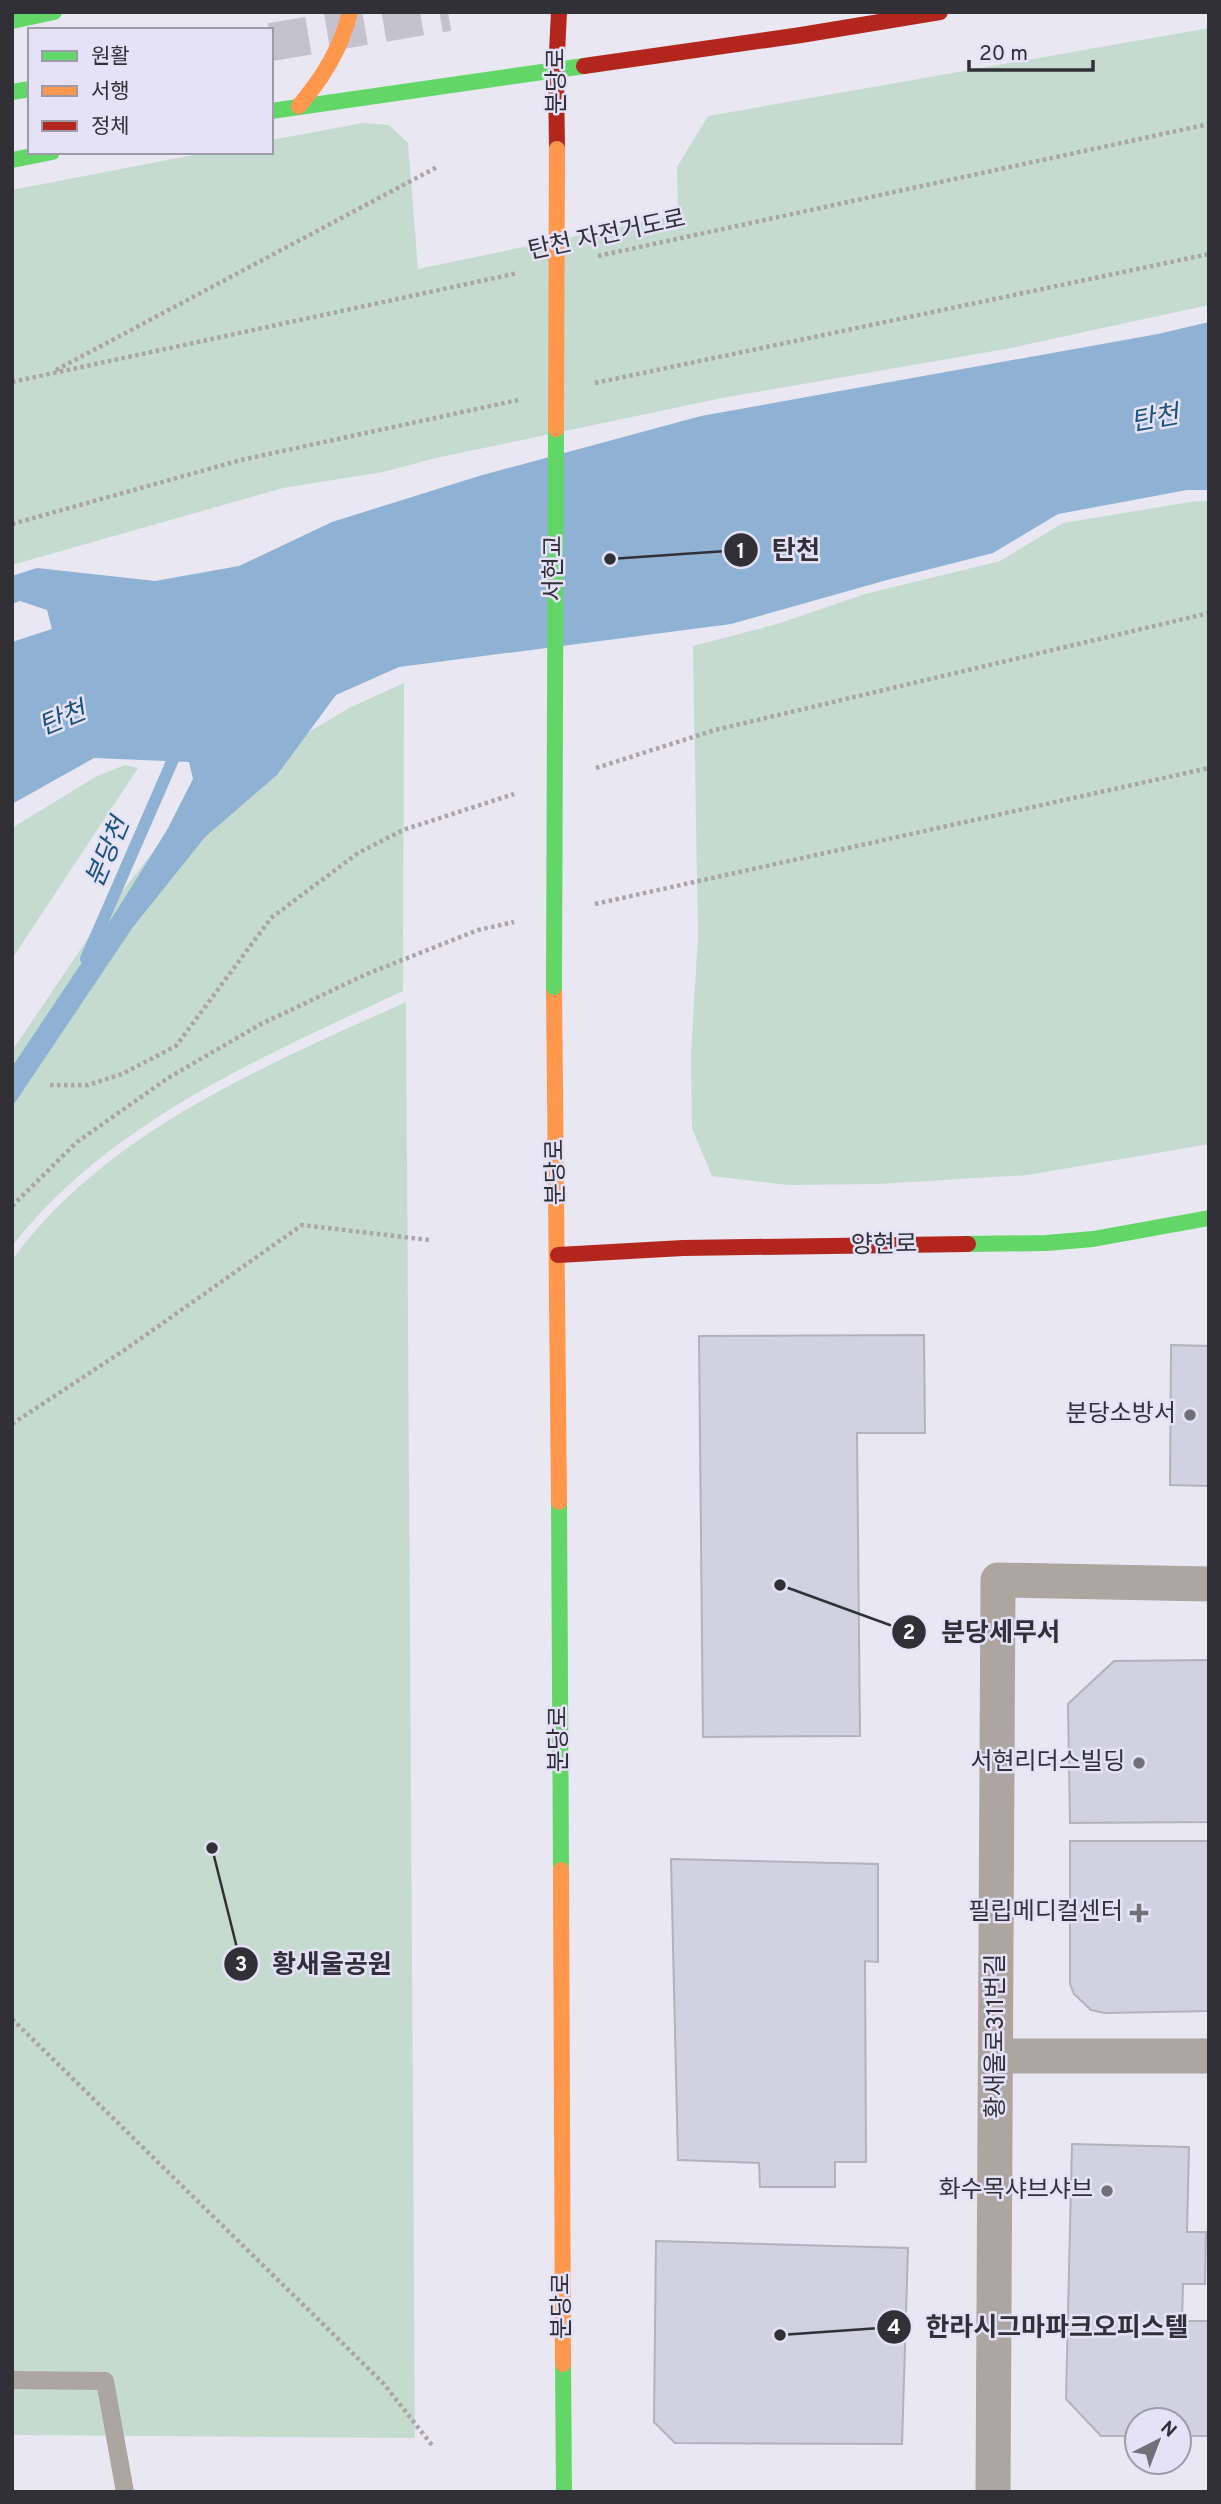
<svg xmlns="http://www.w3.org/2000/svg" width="1221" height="2504" viewBox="0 0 1221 2504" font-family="Overpass,'Noto Sans KR',sans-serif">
<rect width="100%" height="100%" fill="#e8e7f2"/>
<path fill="#c5dbcf" d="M1209,28v277l-203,44 -284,49 -286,60 -53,14 -100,16 -271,77v-375l197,-38h62v-12l92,-17 26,2 19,18 10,126 260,-54 -1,-48 31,-51z
M1196,501h13v643l-181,31 -150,9 -90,1 -76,-9 -20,-48 -1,-74 7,-117 -5,-291 84,-22 88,-30 135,-33 63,-38z
M404,683l-1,308c-139,65 -293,130 -391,255v-195l93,-138 74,-94 98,-68 72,-43z
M125,765l13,3 -126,191v-131l85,-52z
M406,1002l9,1436 -403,-3v-1175c94,-129 253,-194 394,-258z"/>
<path fill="#8eb1d4" d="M1209,322v168h-22l-129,24 -65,39 -106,27 -156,44 -332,43 -63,28 -59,80 -72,62 -72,90 -121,180v-40l105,-157 50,-80 26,-51 -4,-17 -95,-4 -82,46v-162l40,-13 -5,-19 -27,-9 -8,3v-28l25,-8 118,13 84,-15 93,-44 147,-46 222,-60 457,-82z"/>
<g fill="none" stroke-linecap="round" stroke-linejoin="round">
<path stroke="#8eb1d4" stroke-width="12" d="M86,959l89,-204 5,-5"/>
</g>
<path fill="#d1d1e1" stroke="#b3b2bb" stroke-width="2" d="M924,1335l1,98h-68l3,303 -157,1 -4,-401z
M1171,1345l38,1v140l-39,-1z
M1209,1660v162l-139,1 -2,-119 46,-43z
M1070,1841h139v170l-104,2 -14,-3 -17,-16 -4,-10z
M671,1859l207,5v98l-13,-1 1,201h-31v25h-75l-1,-24 -81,-3z
M1072,2144l117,3 -2,85h19l-1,52h-22l-1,37h27v115h-30v-16h-42v16h-36l-35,-37z
M656,2241l252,7 -6,196 -227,-1 -21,-21z"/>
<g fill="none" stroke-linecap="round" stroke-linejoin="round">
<path stroke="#c3c2cd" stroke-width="38" stroke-dasharray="38 19" stroke-linecap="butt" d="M271,42l177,-30"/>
<path stroke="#aaa5a6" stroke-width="4.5" stroke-dasharray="3.5 3.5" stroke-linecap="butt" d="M598,256l611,-132
M56,370l383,-204
M12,382l506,-109
M595,383l614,-129
M12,524l229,-64 277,-60
M596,768l119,-38 494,-117
M595,904l614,-136
M50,1085h38l34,-11 54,-28 95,-128 87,-65 45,-23 111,-36
M12,1206l65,-64 91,-64 93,-54 106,-50 111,-44 36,-8
M12,1424l114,-75 176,-124 127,15
M12,2019l372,365 48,61"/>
<path stroke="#aca5a0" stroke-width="18" d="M12,2380l93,1 20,111"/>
<path stroke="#aca5a0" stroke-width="35" d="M997,2056h212
M993,2492l5,-912 211,4"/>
<path stroke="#63d668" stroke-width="16" d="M12,21l42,-9
M12,92l18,-3
M271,111l313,-45
M12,160l40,-8
M968,1244l78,-1 47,-4 116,-21
M559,1502l2,368
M563,2364l1,128"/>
<path stroke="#ff974d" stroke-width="16" d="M299,106c24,-29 42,-57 51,-94
M554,987l5,515
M561,1870l2,494"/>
<path stroke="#b3261e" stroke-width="16" d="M584,66l217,-31 139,-23
M557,149l-1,-77 3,-60
M558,1255l125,-7 285,-4"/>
<path stroke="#63d668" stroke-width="16" d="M554,987l2,-558"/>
<path stroke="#ff974d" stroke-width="16" d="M556,429l1,-280"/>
</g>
<g fill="#717078" stroke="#e5e2f7" stroke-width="2.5">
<circle cx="1190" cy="1415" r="7"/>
<circle cx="1139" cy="1763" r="7"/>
<path d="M1135.5 1902.5h7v7h7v7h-7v7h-7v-7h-7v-7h7z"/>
<circle cx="1107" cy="2191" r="7"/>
</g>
<g text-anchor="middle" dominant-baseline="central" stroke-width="5" stroke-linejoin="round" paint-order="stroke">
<g font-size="24" fill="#313037" stroke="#e5e2f7">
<text transform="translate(558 81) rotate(-90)">분당로</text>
<text transform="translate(607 236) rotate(-12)">탄천 자전거도로</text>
<text transform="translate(555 568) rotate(-90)">서현교</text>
<text transform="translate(557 1172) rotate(-91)">분당로</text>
<text transform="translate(884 1246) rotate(-1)">양현로</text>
<text transform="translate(560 1739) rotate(-90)">분당로</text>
<text transform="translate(997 2036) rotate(-90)">황새울로311번길</text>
<text transform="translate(563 2306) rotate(-90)">분당로</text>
</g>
<g font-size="24" fill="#313037" stroke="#e5e2f7" text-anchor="end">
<text x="1176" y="1415">분당소방서</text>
<text x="1125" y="1763">서현리더스빌딩</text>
<text x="1123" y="1913">필립메디컬센터</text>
<text x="1093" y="2191">화수목샤브샤브</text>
</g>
<g font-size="26" font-style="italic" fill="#19517e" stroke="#e5e2f7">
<text transform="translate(1155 420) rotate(-10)">탄천</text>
<text transform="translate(63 720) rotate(-22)">탄천</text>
<text transform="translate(109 853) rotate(-67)">분당천</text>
</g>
</g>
<path fill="none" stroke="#313037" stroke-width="2.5" d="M610 559L741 550M780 1585L909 1632M212 1848L241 1964M780 2335L894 2327"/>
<g fill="#313037" stroke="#e5e2f7" stroke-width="2.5">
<circle cx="610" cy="559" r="7"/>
<circle cx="780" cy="1585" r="7"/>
<circle cx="212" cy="1848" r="7"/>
<circle cx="780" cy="2335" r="7"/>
<circle cx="741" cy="550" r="18"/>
<circle cx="909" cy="1632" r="18"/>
<circle cx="241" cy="1964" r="18"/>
<circle cx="894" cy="2327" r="18"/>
</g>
<g font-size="21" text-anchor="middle" font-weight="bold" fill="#fff">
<text x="741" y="558">1</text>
<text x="909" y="1639">2</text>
<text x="241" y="1971">3</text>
<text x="894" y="2334">4</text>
</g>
<g font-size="26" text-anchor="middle" font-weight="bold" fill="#313037" stroke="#e5e2f7" stroke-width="5" stroke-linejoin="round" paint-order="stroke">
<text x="796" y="559">탄천</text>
<text x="1001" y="1641">분당세무서</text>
<text x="332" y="1973">황새울공원</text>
<text x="1057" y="2336">한라시그마파크오피스텔</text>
</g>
<rect width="1221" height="2504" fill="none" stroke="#313037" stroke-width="28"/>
<rect x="28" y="28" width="245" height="126" fill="#e5e2f7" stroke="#9d9baa" stroke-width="2"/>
<rect x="42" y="51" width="35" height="10" fill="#63d668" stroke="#9d9baa" stroke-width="2"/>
<text x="91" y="63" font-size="21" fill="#313037">원활</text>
<rect x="42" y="86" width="35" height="10" fill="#ff974d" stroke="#9d9baa" stroke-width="2"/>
<text x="91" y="98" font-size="21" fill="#313037">서행</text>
<rect x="42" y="121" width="35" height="10" fill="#b3261e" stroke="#9d9baa" stroke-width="2"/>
<text x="91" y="133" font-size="21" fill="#313037">정체</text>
<g transform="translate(1158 2441) rotate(42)"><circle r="33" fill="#e5e2f7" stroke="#9d9baa" stroke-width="2"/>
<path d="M0-5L12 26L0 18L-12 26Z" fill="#717078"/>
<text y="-10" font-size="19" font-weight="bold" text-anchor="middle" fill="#313037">N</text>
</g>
<path d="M969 60v10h124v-10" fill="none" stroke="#313037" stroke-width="3.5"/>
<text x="979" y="60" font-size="21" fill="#313037" stroke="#e5e2f7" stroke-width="5" paint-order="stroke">20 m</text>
</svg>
